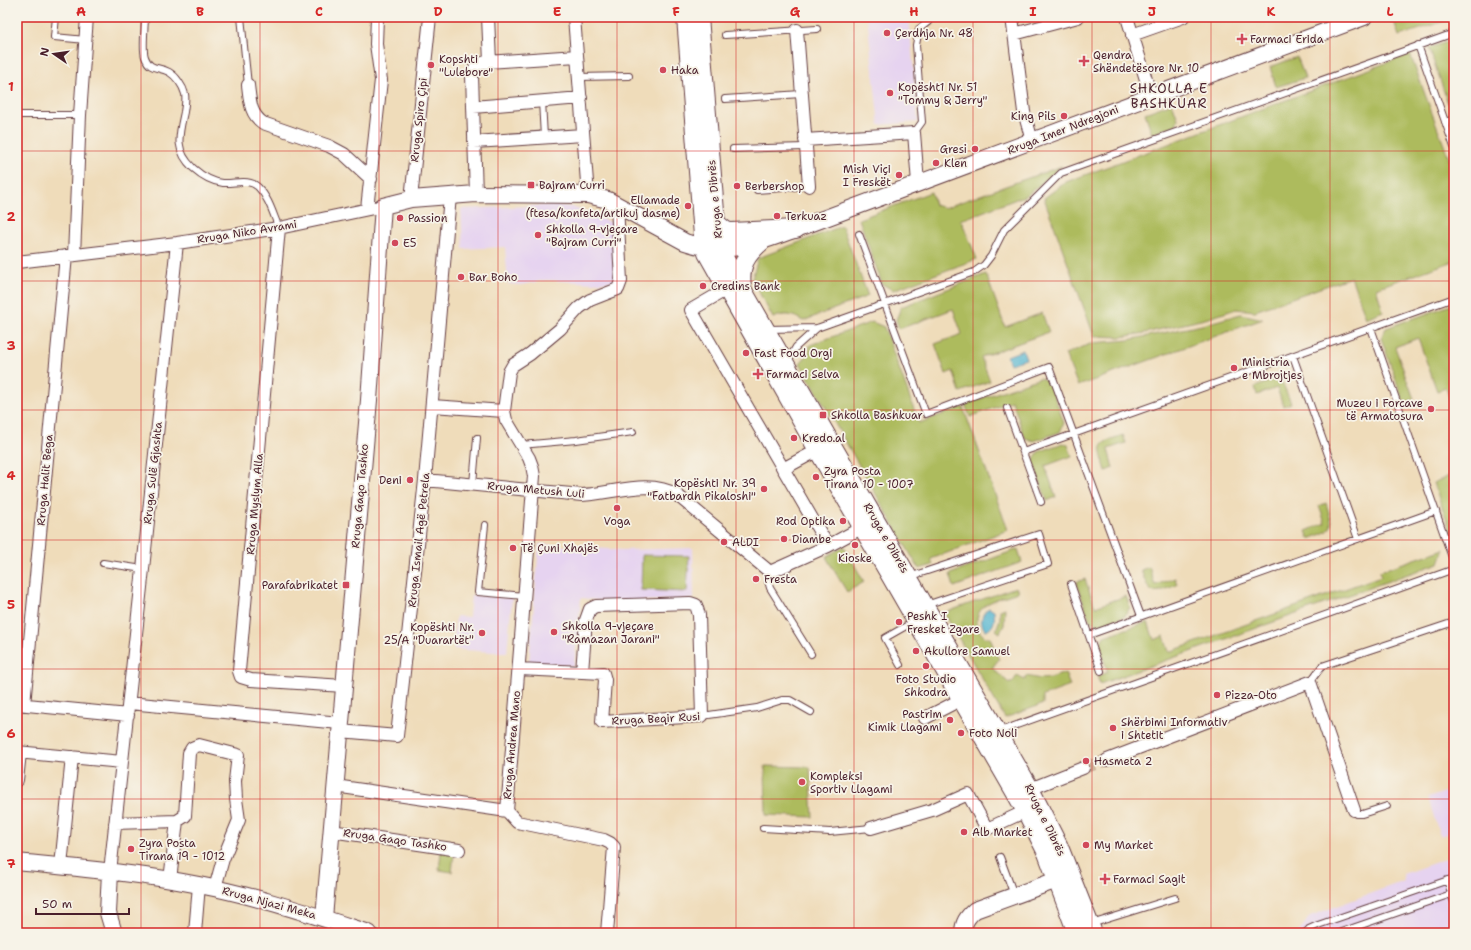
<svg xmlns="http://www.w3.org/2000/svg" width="1471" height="950" viewBox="0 0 1471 950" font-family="'Shantell Sans',sans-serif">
<rect width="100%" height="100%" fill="#f7f3e8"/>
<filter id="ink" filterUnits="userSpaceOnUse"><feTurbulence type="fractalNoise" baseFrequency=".025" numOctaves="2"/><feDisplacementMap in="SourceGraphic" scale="8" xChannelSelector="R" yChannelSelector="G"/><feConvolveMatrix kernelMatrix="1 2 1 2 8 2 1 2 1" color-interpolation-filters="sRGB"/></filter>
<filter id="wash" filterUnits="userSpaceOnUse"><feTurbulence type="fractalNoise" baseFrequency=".012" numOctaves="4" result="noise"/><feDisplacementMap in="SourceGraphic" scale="16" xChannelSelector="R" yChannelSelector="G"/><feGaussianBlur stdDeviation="0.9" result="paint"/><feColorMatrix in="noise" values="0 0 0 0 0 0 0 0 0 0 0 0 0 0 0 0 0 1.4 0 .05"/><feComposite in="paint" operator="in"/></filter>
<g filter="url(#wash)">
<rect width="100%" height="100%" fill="#efdcba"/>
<path fill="#e6d3f0" d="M867,17h42l9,105 -39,3z
M553,205l19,2 17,6 25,11 3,57 -25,2 -46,-3 -25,5 -13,-1 -3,-37 -42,2 -2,-40z
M539,544l83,6 71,-2 1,51 -84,3 -29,-4 -7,68 -45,-4z
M471,595l41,3 -5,55 -54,-4 3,-33 13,1z
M1454,789v43l-14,4 -12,-38z
M1454,856v77h-156l12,-17 94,-35 -1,-7z"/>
<path fill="#adbb5d" stroke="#7c6d44" d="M1404,17h50v1l-55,18 -5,-15z
M1450,41l4,12v54l-4,2 -21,-61z
M1410,54l44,118v89l-78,27 7,23 -17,7 -15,-41 -96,34 -19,-2 -27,9 -64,15 -24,4 -27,-1 -50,-138 22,-16z
M1297,57l8,21 -29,9 -6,-20z
M1172,103l6,16 -2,6 -24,9 -7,-21z
M1062,166l-35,29 -66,25 16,39 -84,31 -11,-6 -23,-65 72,-27 4,13 9,3z
M842,226l26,70 -65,25c-11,-7 -18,-8 -30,-3l-21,-39 6,-21z
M986,274l19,53 37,-14 7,19 -68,25 9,24 -30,11 -7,-21 -7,3 -11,-30 27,-10 -9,-25 -54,20 -3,-9 5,-13z
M1454,304v107l-8,-23 -9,3 -19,-53 -23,9 19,52 -10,4 -23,-65 5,-10z
M1241,314l22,5 -185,67 -13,-32 28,-11 35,-3 74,-15z
M872,322l12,5 35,96 44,-16 45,123 -77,29 2,6 -14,4 -119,-206 9,-10 1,-8z
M1040,378l9,3 15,42 -4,9 -26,9 -9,-3 -13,-37 -42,16 -5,-13z
M1274,380l7,2 2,2 8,19 -8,3 -6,-18 -20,7 -2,-8z
M1123,435l3,8 -18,6 5,19 -7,3c-8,-27 -10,-27 17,-36z
M1063,443l5,2 4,11 -27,10 11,31 -9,4 -14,-39 5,-10z
M1449,476l5,14v49l-21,-56z
M1326,503c8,27 9,26 -17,36l-3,-8 19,-8 -6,-17z
M844,546l20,36 -17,10 -21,-35z
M1018,549l4,13 -68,25 -4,-13z
M1444,549l-5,14 -339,121 -3,-8 11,-4 -9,-26 5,-10 44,-14 6,18 10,-4 5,16 212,-76 -1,-5z
M642,555l47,1 -2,36 -46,-2z
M1149,567l6,18 20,-7 2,7c-26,10 -26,12 -36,-15z
M1085,579l10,28 31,-11 4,11 -5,9 -25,10 -10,-5 -14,-39z
M1016,587l2,5c-16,6 -43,10 -41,32 1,6 3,9 8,13h5l6,17 3,5 -7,9 17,15h3l5,-7 8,4 2,-4c18,5 21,3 38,-3l5,13 -27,10v8l-38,14 -61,-105z
M1005,608l-1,17 -4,8 -4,-3 4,-11v-9z
M765,766l45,1 3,50 -47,-2z
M441,852l13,2 -2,18 -13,-2z"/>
<path fill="#52b5d0" stroke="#4e6a7e" d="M1023,350l3,9 -16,5 -3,-8z
M989,608l5,3c1,8 1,16 -8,20 -7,-7 -5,-18 3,-23z"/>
</g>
<g filter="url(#ink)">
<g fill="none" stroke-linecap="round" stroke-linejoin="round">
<path stroke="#ceb69d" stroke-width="12" stroke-dasharray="12 6" stroke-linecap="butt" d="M1083,768l24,-8"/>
<defs>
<path id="lane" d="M56,17l-2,20 32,3
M145,17c0,9 -3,32 0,40 5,14 13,9 24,15 7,4 14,14 16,22 1,5 0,12 -1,18 -5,23 -10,38 9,56 8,7 19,14 30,15 11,1 26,-5 35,4 11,11 15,27 21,41
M241,17l7,68
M725,35l92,-6
M1418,45l36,102
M579,77l50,-1
M725,99l76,-5
M542,101l2,36
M17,115h63
M1445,122l9,-3
M914,133l8,-11 -6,-77 3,-16 9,-7
M733,149l73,-2
M757,190l52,-4
M859,234l67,180 123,-47 92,249
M1371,328l83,235
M768,329l49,-1 157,-56 10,-7 7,-9 13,-26 57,-57 393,-140
M1293,356l65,183
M787,363l9,-16 21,-19
M1007,408l34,94
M521,445l55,-5 57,-8
M1023,452l431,-154
M473,484l4,-46
M485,525l-7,67 47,4
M103,563l40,6
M770,572l-2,9 2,7 41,66
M909,577l130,-43 9,30 -122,41
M1071,584l30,87
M1089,635l347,-124
M900,665l-15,-27 30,-17
M1310,682l12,-16 132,-44
M702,716l55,-8 25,-8h8l21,12
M1000,731l454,-162
M1354,810l3,4h5l25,-8
M763,828l67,4 41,-4
M1000,857l14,38
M1447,880l7,22
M1091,924l84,-26
M1305,933l4,-4 9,-4 136,-47
M1338,933l116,-40"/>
<path id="street" d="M488,17l2,45
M574,17l14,178
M1012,17l12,95 8,29
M1127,17l24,79
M797,30l12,156
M1014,34l64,-17
M1132,35l51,-18
M248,85c2,16 2,29 15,38l66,23 15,8 27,25
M473,107l108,-9
M805,140l109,-7 4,50
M474,142l109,-7
M476,194l-4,-118c2,-9 5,-12 15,-14l90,-6
M411,199l19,-182
M367,209l14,-129 -5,-36 1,-27
M279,228l-40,443 2,6 10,3 93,6
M74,255l6,-140 7,-98
M17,262l160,-19 102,-15 104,-22
M727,289l-36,21 137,236
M432,406l72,5
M783,469l35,-19
M425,480l157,15c31,-1 66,-17 95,0l93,77 58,-26 35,-19
M519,669l84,4 2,7 -3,42 100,-6 -3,-101 -3,-10 -6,-2 -94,3 -6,3 -4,11 -4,52
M129,703l211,20
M17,704l111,11
M24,705l42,-449
M925,718l37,-19
M340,731l57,5 28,-256 25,-284
M17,752l105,10
M1107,760l203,-78 44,128
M17,780l3,-27
M335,786l172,25
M1030,789l53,-21
M115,823l62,-2
M871,828l61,-18 36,-16 19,35 39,-18
M331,831l128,19
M61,866l11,-109
M110,872l33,-303 34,-326
M170,880l7,-59 8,-5 4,-63 3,-5 7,-3 39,10 -3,26 1,18 3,21 -16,39 -8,29
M195,933l4,-48
M607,933l7,-86 -4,-4 -6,-3 -87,-18 -10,-11 27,-335 -2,-10 -3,-8 -23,-38 -2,-9 5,-39 4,-7 17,-11 30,-25 19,-21 11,-8 28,-11 3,-8 -4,-76"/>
<path id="secondary" d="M17,862c61,6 122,11 182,23 58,11 114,30 170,48
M110,872l-2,41 6,20
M324,918l45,-518 14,-194 28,-7 65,-5 112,1 20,5 77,42c43,15 72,1 111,-13l568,-212
M963,933c0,-10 4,-16 12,-23l82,-30"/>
<path id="primary" d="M686,17l17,219 4,17 111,197 208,361 21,42 30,80
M699,17l18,219 6,20 307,533 29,58 34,86
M716,223l10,8 5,1 65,-3
M742,287c-3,-22 4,-32 20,-46"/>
</defs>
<use href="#lane" stroke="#633b40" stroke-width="8"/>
<use href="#street" stroke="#633b40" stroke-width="14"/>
<use href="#secondary" stroke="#633b40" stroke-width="18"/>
<use href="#primary" stroke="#633b40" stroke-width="20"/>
<use href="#lane" stroke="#fff" stroke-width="6"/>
<use href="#street" stroke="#fff" stroke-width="12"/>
<use href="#secondary" stroke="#fff" stroke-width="16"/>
<use href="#primary" stroke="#fff" stroke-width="18"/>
</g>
</g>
<path fill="none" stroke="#d62828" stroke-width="1" stroke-opacity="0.55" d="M141,17v916M260,17v916M379,17v916M498,17v916M617,17v916M736,17v916M854,17v916M973,17v916M1092,17v916M1211,17v916M1330,17v916M17,151h1437M17,281h1437M17,410h1437M17,540h1437M17,669h1437M17,799h1437"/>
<g fill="#d1495b" stroke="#f7f3e8" stroke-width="1.5">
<circle cx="887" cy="33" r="4"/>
<path d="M1240 33h4v4h4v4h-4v4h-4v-4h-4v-4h4z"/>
<path d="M1082 55h4v4h4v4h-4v4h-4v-4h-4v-4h4z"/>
<circle cx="431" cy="65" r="4"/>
<circle cx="663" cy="70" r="4"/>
<circle cx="890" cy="93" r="4"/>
<circle cx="1064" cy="116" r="4"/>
<circle cx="975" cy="149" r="4"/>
<circle cx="936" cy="163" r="4"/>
<circle cx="899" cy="175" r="4"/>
<rect x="527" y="181" width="8" height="8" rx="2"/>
<circle cx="737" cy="186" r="4"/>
<circle cx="688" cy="206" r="4"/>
<circle cx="777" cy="216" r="4"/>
<circle cx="400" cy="218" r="4"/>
<circle cx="538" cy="235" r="4"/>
<circle cx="395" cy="243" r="4"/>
<circle cx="461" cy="277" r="4"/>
<circle cx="703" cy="286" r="4"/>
<circle cx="746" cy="353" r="4"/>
<circle cx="1234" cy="368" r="4"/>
<path d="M756 368h4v4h4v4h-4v4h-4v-4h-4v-4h4z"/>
<circle cx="1431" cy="409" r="4"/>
<rect x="819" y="411" width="8" height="8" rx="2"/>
<circle cx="794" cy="438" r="4"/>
<circle cx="816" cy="477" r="4"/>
<circle cx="410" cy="480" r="4"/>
<circle cx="764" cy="489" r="4"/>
<circle cx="617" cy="508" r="4"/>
<circle cx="843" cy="521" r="4"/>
<circle cx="784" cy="539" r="4"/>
<circle cx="724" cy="542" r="4"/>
<circle cx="855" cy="545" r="4"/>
<circle cx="513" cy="548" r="4"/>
<circle cx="756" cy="579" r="4"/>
<rect x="342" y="581" width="8" height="8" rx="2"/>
<circle cx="899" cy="622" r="4"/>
<circle cx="554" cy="632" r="4"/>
<circle cx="482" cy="633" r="4"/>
<circle cx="916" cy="651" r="4"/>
<circle cx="926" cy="666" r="4"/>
<circle cx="1217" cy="695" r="4"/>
<circle cx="950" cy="720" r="4"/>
<circle cx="1113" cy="728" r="4"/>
<circle cx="961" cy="733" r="4"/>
<circle cx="1086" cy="761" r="4"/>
<circle cx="802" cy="782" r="4"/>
<circle cx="964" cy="832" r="4"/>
<circle cx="1086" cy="845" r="4"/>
<circle cx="131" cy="849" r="4"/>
<path d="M1103 873h4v4h4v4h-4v4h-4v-4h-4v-4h4z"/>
</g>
<g text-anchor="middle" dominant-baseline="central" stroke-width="3.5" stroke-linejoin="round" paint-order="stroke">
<g font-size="11" fill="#4a1f2b" stroke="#f7f3e8" text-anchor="start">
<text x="895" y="33">Çerdhja Nr. 48</text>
<text x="1250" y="39">Farmaci Erida</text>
<text x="1093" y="55">Qendra<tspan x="1093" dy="13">Shëndetësore Nr. 10</tspan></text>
<text x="439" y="59">Kopshti<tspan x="439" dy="13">"Lulebore"</tspan></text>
<text x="671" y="70">Haka</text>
<text x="898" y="87">Kopësht1 Nr. 51<tspan x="898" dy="13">"Tommy &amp; Jerry"</tspan></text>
<text x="1056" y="116" text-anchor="end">King Pils</text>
<text x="967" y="149" text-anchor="end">Gresi</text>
<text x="944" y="163">Klen</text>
<text x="891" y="169" text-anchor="end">Mish Viçi<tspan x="891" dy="13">I Freskët</tspan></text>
<text x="539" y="185">Bajram Curri</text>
<text x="745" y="186">Berbershop</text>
<text x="680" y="200" text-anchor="end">Ellamade<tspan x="680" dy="13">(ftesa/konfeta/artikuj dasme)</tspan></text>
<text x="785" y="216">Terkuaz</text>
<text x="408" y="218">Passion</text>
<text x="546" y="229">Shkolla 9-vjeçare<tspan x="546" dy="13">"Bajram Curri"</tspan></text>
<text x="403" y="243">E5</text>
<text x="469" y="277">Bar Boho</text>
<text x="711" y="286">Credins Bank</text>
<text x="754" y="353">Fast Food Orgi</text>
<text x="1242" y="362">Ministria<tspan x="1242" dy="13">e Mbrojtjes</tspan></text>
<text x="766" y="374">Farmaci Selva</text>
<text x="1423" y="403" text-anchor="end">Muzeu i Forcave<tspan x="1423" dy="13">të Armatosura</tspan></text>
<text x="831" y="415">Shkolla Bashkuar</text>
<text x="802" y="438">Kredo.al</text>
<text x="824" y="471">Zyra Posta<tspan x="824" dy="13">Tirana 10 - 1007</tspan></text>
<text x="402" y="480" text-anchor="end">Deni</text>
<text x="756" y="483" text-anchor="end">Kopështi Nr. 39<tspan x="756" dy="13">"Fatbardh Pikaloshi"</tspan></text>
<text x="617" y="521" text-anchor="middle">Voga</text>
<text x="835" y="521" text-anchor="end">Rod Optika</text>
<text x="792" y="539">Diambe</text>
<text x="732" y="542">ALDI</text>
<text x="521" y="548">Të Çuni Xhajës</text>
<text x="855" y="558" text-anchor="middle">Kioske</text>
<text x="764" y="579">Fresta</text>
<text x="338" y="585" text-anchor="end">Parafabrikatet</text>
<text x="907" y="616">Peshk I<tspan x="907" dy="13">Fresket Zgare</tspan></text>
<text x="562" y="626">Shkolla 9-vjeçare<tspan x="562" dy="13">"Ramazan Jarani"</tspan></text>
<text x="474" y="627" text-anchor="end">Kopështi Nr.<tspan x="474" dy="13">25/A "Duarartët"</tspan></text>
<text x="924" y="651">Akullore Samuel</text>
<text x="926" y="679" text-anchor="middle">Foto Studio<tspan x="926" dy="13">Shkodra</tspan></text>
<text x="1225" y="695">Pizza-Oto</text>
<text x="942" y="714" text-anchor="end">Pastrim<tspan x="942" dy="13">Kimik Llagami</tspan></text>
<text x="1121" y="722">Shërbimi Informativ<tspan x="1121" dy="13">i Shtetit</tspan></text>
<text x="969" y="733">Foto Noli</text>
<text x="1094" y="761">Hasmeta 2</text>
<text x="810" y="776">Kompleksi<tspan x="810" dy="13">Sportiv Llagami</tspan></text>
<text x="972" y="832">Alb Market</text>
<text x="139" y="843">Zyra Posta<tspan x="139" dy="13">Tirana 19 - 1012</tspan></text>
<text x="1094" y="845">My Market</text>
<text x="1113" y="879">Farmaci Sagit</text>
</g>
<g font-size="11" fill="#4a1f2b" stroke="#f7f3e8">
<text transform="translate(419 120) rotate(-84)">Rruga Spiro Çipi</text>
<text transform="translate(1063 130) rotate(-21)">Rruga Imer Ndregjoni</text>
<text transform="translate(715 199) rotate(-95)">Rruga e Dibrës</text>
<text transform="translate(247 232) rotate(-9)">Rruga Niko Avrami</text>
<text transform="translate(153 473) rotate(-84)">Rruga Sulë Gjashta</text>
<text transform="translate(45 480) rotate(-85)">Rruga Halit Bega</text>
<text transform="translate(536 490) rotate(5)">Rruga Metush Luli</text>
<text transform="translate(360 496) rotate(-85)">Rruga Gaqo Tashko</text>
<text transform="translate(255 504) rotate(-85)">Rruga Myslym Alla</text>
<text transform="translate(886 538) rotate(60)">Rruga e Dibrës</text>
<text transform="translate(419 540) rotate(-84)">Rruga Ismail Agë Petrela</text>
<text transform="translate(656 719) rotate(-3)">Rruga Beqir Rusi</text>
<text transform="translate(512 745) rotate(-85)">Rruga Andrea Mano</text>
<text transform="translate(1045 820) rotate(64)">Rruga e Dibrës</text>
<text transform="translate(395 840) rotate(8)">Rruga Gaqo Tashko</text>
<text transform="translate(269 903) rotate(15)">Rruga Njazi Meka</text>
</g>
<g font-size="13" letter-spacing="1" fill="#4a1f2b" stroke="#f7f3e8">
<text x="1169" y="88">SHKOLLA E<tspan x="1169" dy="15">BASHKUAR</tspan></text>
</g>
</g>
<rect width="1471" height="950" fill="none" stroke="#f7f3e8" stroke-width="44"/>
<g transform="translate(54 54) rotate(283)" stroke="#f7f3e8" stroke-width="3" paint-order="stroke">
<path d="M0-3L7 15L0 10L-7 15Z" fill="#4a1f2b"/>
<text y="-6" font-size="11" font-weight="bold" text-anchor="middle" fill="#4a1f2b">N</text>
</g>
<path d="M36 908v6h93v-6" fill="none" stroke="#4a1f2b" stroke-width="2"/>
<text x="42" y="908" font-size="12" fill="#4a1f2b" stroke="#f7f3e8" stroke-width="3" paint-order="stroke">50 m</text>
<rect x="22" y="22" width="1427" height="906" fill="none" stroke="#d62828" stroke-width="1.5"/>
<g font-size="13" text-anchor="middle" font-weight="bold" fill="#d62828">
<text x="81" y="16">A</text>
<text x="200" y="16">B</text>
<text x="319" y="16">C</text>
<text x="438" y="16">D</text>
<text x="557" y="16">E</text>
<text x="676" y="16">F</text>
<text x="795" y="16">G</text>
<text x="914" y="16">H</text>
<text x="1033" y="16">I</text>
<text x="1152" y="16">J</text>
<text x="1271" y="16">K</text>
<text x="1390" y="16">L</text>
<text x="11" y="91">1</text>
<text x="11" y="221">2</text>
<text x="11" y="350">3</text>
<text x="11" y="480">4</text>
<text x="11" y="609">5</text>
<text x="11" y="738">6</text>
<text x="11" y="868">7</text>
</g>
</svg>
